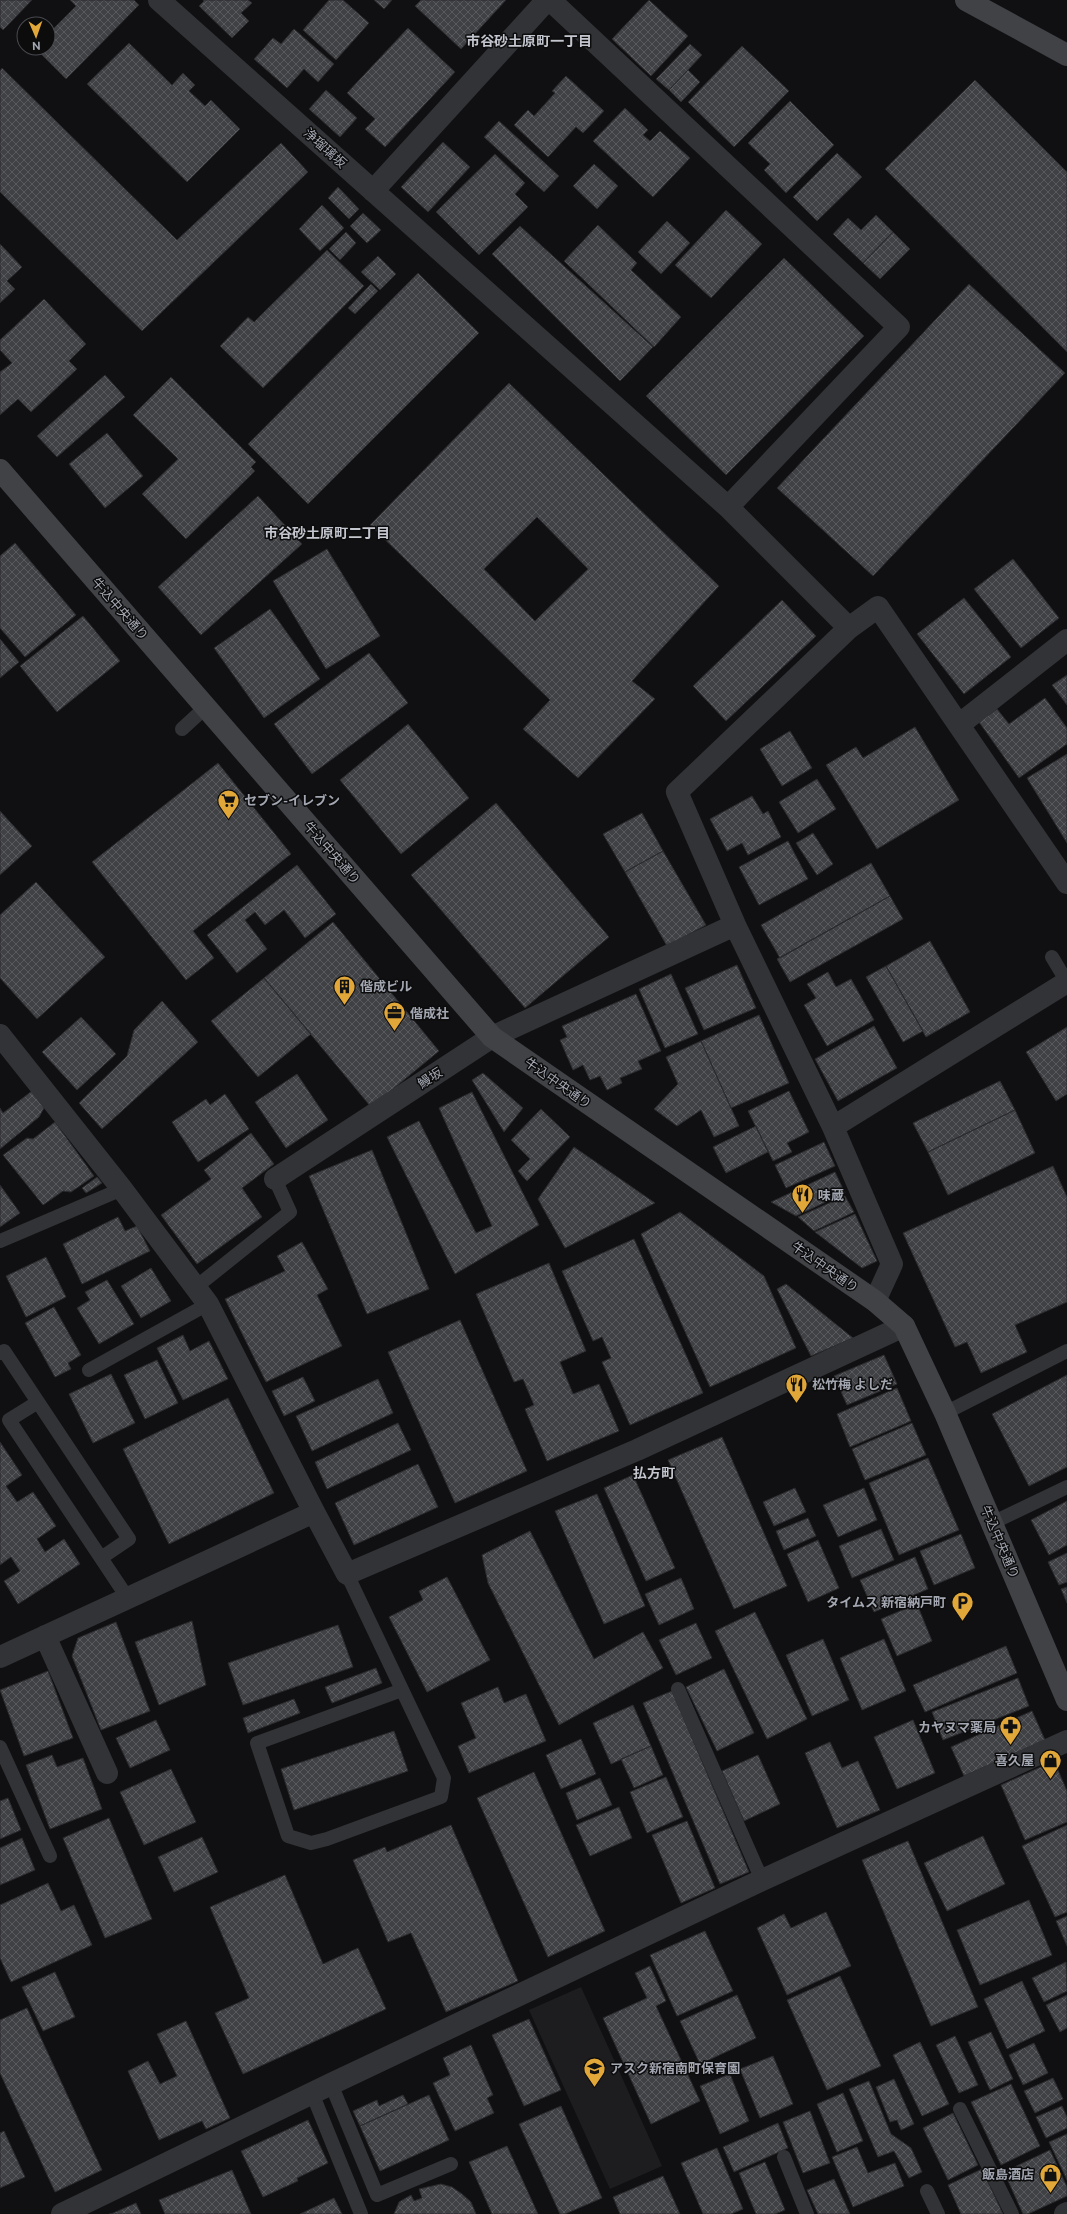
<svg xmlns="http://www.w3.org/2000/svg" width="1067" height="2214" viewBox="0 0 1067 2214" font-family="'Public Sans','Noto Sans JP',sans-serif">
<defs>
<pattern id="building-cross-hatch" width="8" height="8" patternUnits="userSpaceOnUse"><rect width="8" height="8" fill="#404145"/><path d="M0 0l8 8M0 8l8-8" fill="none" stroke="#585a5d"/></pattern>
</defs>
<rect width="100%" height="100%" fill="#101012"/>
<path fill="#1d1d1f" d="M581,1987l81,179 -52,23 -81,-179z"/>
<path fill="url(#building-cross-hatch)" stroke="#2b2b2e" fill-rule="evenodd" d="M0,0h32l-29,30 -3,-3z
M70,0h64l5,5 -73,74 -31,-31h13v-14l28,-28z
M203,0h45l4,3 -11,10 8,8 -17,17 -33,-32 5,-5z
M329,0h14l26,23 -33,37 -33,-30z
M374,0h18l-8,9z
M421,0h85l-45,49 -46,-43z
M649,0l39,36 -37,40 -39,-37z
M408,28l47,44 -70,75 -20,-18 10,-10 -28,-26z
M294,29l40,35 -16,18 -14,-13 -17,19 -33,-29 19,-21 8,6z
M129,43l43,42 11,-12 12,12 -6,6 16,15 6,-6 29,29 -53,53 -100,-98z
M690,44l12,11 -33,35 -13,-11z
M742,46l47,45 -55,56 -46,-45z
M2,68l175,172 104,-97 27,29 -166,159 -142,-139v-121z
M688,70l12,12 -19,20 -12,-12z
M566,76l38,35 -21,22 -7,-6 -28,30 -34,-32 14,-15 6,6 21,-23 -3,-2z
M975,80l92,92v180l-182,-183z
M326,90l31,28 -17,19 -31,-28z
M790,101l44,44 -48,48 -22,-23 6,-6 -22,-21z
M625,108l23,22 -5,5 7,6 10,-10 30,27 -37,39 -60,-56z
M499,121l60,55 -15,16 -60,-55z
M443,142l27,25 -42,45 -27,-25z
M837,153l25,24 -45,44 -24,-24z
M495,154l30,29 -10,11 13,13 -49,48 -43,-43z
M594,164l24,22 -21,23 -24,-23z
M338,187l21,22 -10,10 -21,-21z
M322,205l22,23 -24,23 -21,-22z
M726,210l36,34 -51,54 -36,-33z
M363,213l18,17 -14,13 -17,-17z
M876,215l17,17 -30,31 -30,-29 15,-16 13,12z
M667,221l23,22 -29,31 -23,-22z
M598,225l39,38 -6,7 50,47 -27,30 -90,-86z
M520,226l133,121 -33,34 -128,-127z
M346,232l10,11 -16,17 -11,-11z
M893,232l17,17 -30,30 -17,-16z
M0,244l22,23 -15,14 8,8 -15,14z
M327,250l37,36 -101,102 -43,-42 28,-29 6,5z
M378,256l18,18 -16,16 -19,-18z
M784,258l80,78 -138,139 -80,-79z
M418,273l61,60 -171,171 -60,-60z
M371,284l7,7 -23,23 -7,-6z
M969,284l96,89 -192,203 -96,-88z
M44,299l42,45 -17,17 8,8 -46,43 -13,-13 -18,16v-43l12,-9 -12,-13v-10z
M105,375l20,22 -68,60 -20,-21z
M171,377l85,85 -5,5 4,4 -69,68 -44,-45 36,-35 -45,-44z
M509,383l210,203 -87,95 23,18 -77,79 -55,-49 27,-29 -180,-175zM537,517l51,52 -53,52 -51,-52z
M107,433l36,43 -38,32 -36,-44z
M258,496l44,48 -101,91 -43,-48z
M15,543l61,72 -51,42 -25,-29v-72z
M327,549l53,87 -54,33 -53,-88z
M1013,559l46,59 -38,30 -47,-59z
M964,598l47,59 -47,37 -47,-60z
M782,600l34,36 -90,85 -33,-35z
M270,609l50,70 -56,39 -50,-70z
M83,616l37,45 -63,51 -37,-46z
M0,639l19,23 -19,16z
M369,653l39,50 -96,71 -38,-50z
M1067,675v30l-15,-20z
M1045,698l22,30v16l-48,34 -40,-56 18,-13 12,15z
M408,724l61,74 -68,56 -61,-74z
M915,727l44,73 -82,49 -51,-84 30,-18 7,11z
M790,731l22,37 -30,18 -22,-37z
M1067,754v89l-40,-65z
M218,763l73,91 -98,77 21,27 -28,22 -94,-118z
M817,779l19,30 -38,24 -19,-31z
M752,796l11,18 5,-3 13,26 -33,18 -6,-12 -15,8 -17,-32z
M496,803l113,134 -84,71 -114,-133z
M0,811l32,35 -32,29z
M642,813l21,38 -38,21 -22,-38z
M813,833l20,31 -16,11 -21,-32z
M788,841l20,38 -49,26 -20,-38z
M663,851l43,74 -39,21 -42,-74z
M871,863l19,33 -110,62 -19,-33z
M297,865l39,49 -31,24 -21,-28 -19,15 -10,-13 -10,8 22,29 -30,24 -30,-38z
M36,882l69,75 -68,62 -37,-41v-63z
M890,896l13,23 -113,63 -13,-23z
M333,922l106,129 -68,56 -107,-129z
M930,941l40,71 -44,25 -40,-71z
M737,965l19,43 -52,22 -19,-42z
M886,966l37,65 -20,11 -37,-65z
M828,972l8,15 15,-8 23,41 -47,26 -23,-41 12,-7 -9,-14z
M671,974l27,60 -33,14 -26,-59z
M264,978l47,56 -53,43 -47,-56z
M636,994l25,57 -23,10 4,8 -22,9 2,5 -15,7 -7,-14 -10,4 -7,-15 -10,5 -13,-30 7,-3 -5,-11z
M162,1001l36,41 -96,87 -23,-26 48,-47 7,-26z
M759,1015l30,68 -58,25 -30,-67z
M81,1017l35,37 -39,36 -35,-38z
M874,1026l23,42 -59,33 -23,-42z
M1067,1027v67l-11,7 -30,-49z
M701,1041l38,85 -25,11 -13,-27 -24,16 -23,-17 24,-25 -12,-27z
M483,1073l40,35 -19,24 -32,-52z
M297,1074l31,46 -42,28 -31,-46z
M1000,1081l15,29 -87,42 -15,-29z
M32,1091l12,17 -5,9 -39,32v-41l3,5z
M789,1091l20,41 -22,11 5,9 -19,9 -25,-50z
M472,1092l67,133 -84,49 -68,-137 32,-16 57,112 16,-7 -53,-118z
M225,1094l24,35 -51,33 -26,-40 34,-23 4,6z
M541,1109l29,28 -43,44 -9,-10 12,-12 -19,-19z
M1015,1110l20,43 -87,42 -20,-43z
M55,1122l39,54 -23,16 -8,-1 -20,14 -40,-50 24,-17 6,1z
M756,1126l12,26 -42,21 -13,-26z
M251,1133l23,31 -32,24 20,29 -65,47 -36,-49 50,-36 -7,-9z
M824,1142l11,24 -49,22 -11,-23z
M574,1147l81,56 -90,45 -27,-49z
M372,1150l57,139 -62,25 -58,-138z
M1053,1166l14,31v105l-52,23 12,27 -46,21 -14,-31 -12,5 -52,-114z
M835,1172l10,21 -49,23 -25,-14z
M97,1177l5,6 -16,10 -4,-5z
M0,1185l20,28 -20,14z
M845,1196l9,16 -40,19 -16,-14z
M680,1212l84,64 32,72 -86,39 -69,-153z
M855,1214l22,47 -15,7 -47,-36z
M118,1217l7,14 12,-5 13,25 -68,33 -19,-40z
M634,1239l69,154 -73,32 -28,-63 9,-4 -9,-21 -9,4 -31,-70z
M302,1242l26,47 -11,6 25,51 -76,36 -41,-83 60,-28 -8,-15z
M46,1257l20,40 -40,20 -20,-41z
M549,1263l37,88 -26,11 13,32 26,-10 20,47 -72,30 -22,-52 9,-4 -11,-26 -9,3 -38,-88z
M151,1268l20,33 -30,17 -20,-32z
M107,1280l27,44 -35,20 -22,-36 13,-8 -5,-8z
M786,1284l67,54 -42,18 -34,-67z
M54,1307l27,48 -13,8 3,6 -16,8 -30,-54z
M460,1320l67,151 -72,32 -67,-151z
M183,1335l7,16 19,-10 19,38 -45,21 -26,-52z
M884,1355l13,29 -50,21 -13,-29z
M157,1360l21,43 -33,16 -21,-44z
M111,1374l24,49 -42,20 -24,-49z
M1067,1375v92l-38,19 -37,-72z
M303,1377l12,24 -31,15 -12,-25z
M378,1379l15,34 -81,38 -16,-35z
M897,1388l14,33 -61,26 -13,-33z
M228,1398l46,95 -105,51 -46,-95z
M398,1423l13,27 -84,39 -12,-27z
M912,1423l14,32 -61,25 -13,-31z
M722,1437l65,149 -53,23 -66,-149z
M0,1442l22,33 -16,11 11,16 16,-10 23,34 -19,13 8,13 19,-13 16,25 -62,40 -14,-23 16,-10 -9,-14 -11,8z
M928,1458l31,72 -60,25 -30,-72z
M418,1464l20,43 -84,38 -19,-42z
M633,1475l42,93 -29,13 -42,-93z
M795,1488l11,24 -32,14 -11,-24z
M864,1488l13,32 -39,17 -15,-32z
M597,1494l48,112 -41,18 -49,-113z
M1067,1501v44l-18,10 -18,-35z
M808,1518l8,18 -32,14 -8,-19z
M881,1529l13,31 -42,18 -13,-32z
M530,1531l64,128 49,-27 20,36 -104,57 -71,-142 -6,-28z
M961,1534l14,34 -41,17 -14,-34z
M818,1540l21,48 -31,14 -21,-48z
M1067,1553v29l-8,3 -11,-23z
M915,1557l13,32 -54,23 -14,-32z
M447,1577l43,83 -63,32 -38,-75 34,-17 -4,-9z
M681,1578l13,31 -35,16 -14,-31z
M1067,1587v16l-6,-14z
M917,1604l15,37 -35,15 -16,-37z
M755,1612l52,107 -40,20 -52,-108z
M192,1621l14,64 -47,20 -24,-63z
M116,1622l34,89 -49,19 -29,-74 6,-18z
M696,1623l16,35 -36,17 -17,-35z
M338,1625l15,42 -110,38 -15,-42z
M823,1639l26,61 -37,16 -26,-61z
M884,1639l22,52 -44,19 -22,-52z
M1006,1646l11,27 -92,39 -12,-27z
M376,1668l6,15 -50,20 -7,-16z
M724,1669l30,64 -37,18 -31,-64z
M48,1671l25,67 -49,18 -24,-66z
M1018,1678l11,28 -86,34 -11,-28z
M498,1687l6,16 22,-9 20,47 -77,32 -11,-27 18,-8 -15,-35z
M672,1691l77,181 -29,12 -77,-181z
M294,1699l6,14 -52,20 -5,-15z
M633,1705l18,41 -40,18 -18,-41z
M1032,1711l13,29 -81,36 -13,-29z
M156,1720l14,30 -40,18 -14,-30z
M913,1720l22,53 -38,16 -23,-52z
M394,1731l14,40 -114,39 -13,-41z
M581,1739l15,35 -35,15 -15,-34z
M830,1742l12,26 16,-7 22,49 -43,18 -32,-75z
M651,1746l12,29 -29,13 -13,-29z
M52,1755l5,12 26,-9 19,51 -52,20 -24,-64z
M758,1755l22,49 -36,17 -22,-50z
M1054,1761l13,30v31l-42,18 -24,-55z
M171,1769l25,53 -52,23 -24,-53z
M534,1772l71,159 -57,26 -71,-159z
M666,1777l17,40 -36,16 -17,-41z
M600,1778l12,27 -35,15 -11,-27z
M8,1798l13,32 -21,9v-38z
M619,1807l13,31 -42,18 -14,-31z
M109,1818l43,101 -47,19 -42,-100z
M687,1821l28,67 -34,15 -29,-68z
M451,1825l67,156 -72,31 -35,-79 -23,9 -35,-82 32,-13 2,5z
M1067,1825v87l-12,5 -33,-71z
M983,1836l22,48 -58,27 -23,-48z
M202,1837l16,35 -44,20 -16,-35z
M22,1838l13,32 -35,15v-37z
M908,1841l70,166 -47,19 -69,-166z
M285,1875l38,89 35,-16 28,61 -143,65 -28,-61 34,-15 -39,-91z
M48,1883l13,28 13,-6 18,40 -81,37 -11,-24v-53z
M1029,1900l23,55 -72,30 -23,-55z
M826,1912l25,54 -64,29 -30,-67 27,-14 7,14z
M1067,1916v30l-11,-25z
M705,1931l28,60 -56,25 -27,-61z
M1066,1962l1,29 -23,11 -12,-24z
M650,1966l16,35 -10,5 44,95 -49,23 -48,-106 44,-20 -12,-25z
M55,1972l20,45 -32,14 -21,-44z
M840,1976l41,90 -54,24 -40,-90z
M1022,1981l23,50 -38,18 -23,-50z
M737,1995l19,43 -56,26 -20,-43z
M1067,1995v33l-7,4 -14,-27z
M27,2008l75,162 -47,22 -55,-119v-53z
M529,2019l32,71 -37,16 -32,-71z
M186,2021l44,97 -24,11 -4,-8 -43,19 -31,-69 20,-10 12,23 17,-8 -20,-42z
M991,2032l22,47 -23,11 -22,-48z
M955,2036l23,49 -19,8 -23,-48z
M920,2042l29,62 -27,12 -29,-61z
M1034,2043l14,30 -25,12 -14,-30z
M471,2045l22,50 -6,3 7,15 -39,18 -22,-48 17,-8 -7,-17z
M773,2056l20,48 -33,14 -20,-49z
M730,2074l19,47 -29,13 -20,-48z
M1053,2078l10,21 -28,14 -11,-22z
M894,2079l20,45 -13,6 -4,-10 -7,2 -14,-35z
M869,2081l22,53 20,14 11,24 -13,6 -15,-27 -16,6 -29,-68z
M1011,2084l29,62 -39,19 -30,-63z
M843,2093l20,48 -26,11 -20,-48z
M403,2095l5,9 -48,22 -7,-15 24,-11 2,6z
M429,2095l20,45 -69,31 -20,-45z
M561,2106l41,92 -37,16h-5l-41,-90z
M1062,2106l5,11v11l-21,10 -10,-21z
M810,2111l20,52 -27,10 -20,-51z
M953,2113l25,52 -30,15 -25,-52z
M308,2120l20,43 -31,15 1,3 -35,16 -22,-46z
M778,2123l10,25 -54,24 -11,-25z
M4,2131l21,46 -25,11v-55z
M1067,2134v46l-18,-38z
M507,2146l31,68h-46l-23,-52z
M857,2147l11,26 27,-10 9,23 -51,21 -21,-50z
M717,2148l26,61 -12,5h-28l-22,-51z
M1050,2150l17,37v9l-39,18h-5l-19,-42z
M765,2162l20,48 -10,4h-19l-17,-41z
M982,2169l21,45h-42l-13,-29z
M232,2170l19,44h-86l-6,-14z
M663,2176l17,38h-60l-7,-17z
M834,2179l16,35h-32l-11,-24z
M441,2184l11,3 10,7 9,8 5,12h-82l5,-12 12,-7 3,6 8,-3 -3,-9z
M334,2198l8,16h-42z
M136,2203l5,11h-32h2z"/>
<g fill="none" stroke-linecap="round" stroke-linejoin="round">
<path stroke="#323336" stroke-width="14" d="M182,729l24,-22
M1052,957l15,25
M0,1241l122,-52
M196,1287l94,-75 -15,-33
M0,1353l4,-2 125,188 -28,19
M89,1370l119,-66
M38,1402l-29,18 118,177
M945,1413l122,-62
M992,1523l75,-36
M347,1574l97,204 -3,19 -114,42 -16,4 -23,-7 -31,-93 145,-53
M678,1689l84,191
M0,1747l50,109
M331,2084l46,111 74,-31
M312,2093l49,121
M960,2109l52,105
M784,2157l23,57
M927,2191l11,23"/>
<path stroke="#323336" stroke-width="22" d="M159,0l569,507 121,121
M550,0l349,327 -171,180
M373,191l174,-191
M960,724l107,-84
M0,1035l122,154 86,115 106,208
M833,1127l234,-145
M275,1179l217,-142 243,-112
M875,1301l17,-37 -59,-137 -98,-202 -58,-133 172,-164 29,-21 189,276
M45,1636l62,137
M0,1657l314,-145 33,62 290,-124 267,-124
M62,2214l269,-130 431,-204 305,-139
M1065,2214l2,-1"/>
<path stroke="#404246" stroke-width="22" d="M966,0l101,55
M0,470l492,567 383,264 29,25 41,87 122,287"/>
</g>
<defs>
<symbol id="supermarket-pin" viewBox="-11 -11 22 30"><path d="M0 17L-7.5 6A9.5 9.5 0 1 1 7.5 6Z" fill="#e2a739" stroke="#0c0c0d"/><path d="M-6-5.5h2.5l.6 2H6L4.5 2H-2.5L-4.4-4H-6ZM-1.5 3.2a1.3 1.3 0 1 0 .1 0ZM3 3.2a1.3 1.3 0 1 0 .1 0Z" fill="#111"/></symbol>
<symbol id="building-pin" viewBox="-11 -11 22 30"><path d="M0 17L-7.5 6A9.5 9.5 0 1 1 7.5 6Z" fill="#e2a739" stroke="#0c0c0d"/><path d="M-4-6H4V6H1V3H-1V6H-4ZM-2.5-4.3h1.7v1.8h-1.7ZM.8-4.3h1.7v1.8H.8ZM-2.5-1h1.7V.8h-1.7ZM.8-1h1.7V.8H.8Z" fill="#111"/></symbol>
<symbol id="office-pin" viewBox="-11 -11 22 30"><path d="M0 17L-7.5 6A9.5 9.5 0 1 1 7.5 6Z" fill="#e2a739" stroke="#0c0c0d"/><path d="M-6-3h4V-5.5h4V-3h4V5H-6ZM-1-4.5V-3h2v-1.5ZM-6 0V1H6V0Z" fill="#111"/></symbol>
<symbol id="restaurant-pin" viewBox="-11 -11 22 30"><path d="M0 17L-7.5 6A9.5 9.5 0 1 1 7.5 6Z" fill="#e2a739" stroke="#0c0c0d"/><path d="M-5-6h1v4h1v-4h1v4h1v-4h1v5L-1.5 .5V6h-2V.5L-5-1ZM5-6V6H3V1.5H1.5Q1.5-4 5-6Z" fill="#111"/></symbol>
<symbol id="parking-pin" viewBox="-11 -11 22 30"><path d="M0 17L-7.5 6A9.5 9.5 0 1 1 7.5 6Z" fill="#e2a739" stroke="#0c0c0d"/><path d="M-3.5-5.5H1a3.5 3.5 0 0 1 0 7H-1V5.5H-3.5ZM-1-3.4V-.6H.8a1.4 1.4 0 0 0 0-2.8Z" fill="#111"/></symbol>
<symbol id="pharmacy-pin" viewBox="-11 -11 22 30"><path d="M0 17L-7.5 6A9.5 9.5 0 1 1 7.5 6Z" fill="#e2a739" stroke="#0c0c0d"/><path d="M-2-6h4v4h4v4h-4v4h-4v-4h-4v-4h4Z" fill="#111"/></symbol>
<symbol id="shop-pin" viewBox="-11 -11 22 30"><path d="M0 17L-7.5 6A9.5 9.5 0 1 1 7.5 6Z" fill="#e2a739" stroke="#0c0c0d"/><path d="M-5-2.5h2.3a2.7 3.5 0 0 1 5.4 0H5L5.5 6h-11ZM-1.5-2.5h3a1.5 2.3 0 0 0-3 0Z" fill="#111"/></symbol>
<symbol id="school-pin" viewBox="-11 -11 22 30"><path d="M0 17L-7.5 6A9.5 9.5 0 1 1 7.5 6Z" fill="#e2a739" stroke="#0c0c0d"/><path d="M0-5L7-2L0 1L-7-2ZM-4 1L0 2.5L4 1V4Q0 6-4 4Z" fill="#111"/></symbol>
</defs>
<g fill-rule="evenodd">
<use href="#supermarket-pin" x="216" y="788" width="25" height="34"/>
<use href="#building-pin" x="332" y="974" width="25" height="34"/>
<use href="#office-pin" x="382" y="1000" width="25" height="34"/>
<use href="#restaurant-pin" x="790" y="1182" width="25" height="34"/>
<use href="#restaurant-pin" x="784" y="1372" width="25" height="34"/>
<use href="#parking-pin" x="950" y="1590" width="25" height="34"/>
<use href="#pharmacy-pin" x="998" y="1714" width="25" height="34"/>
<use href="#shop-pin" x="1038" y="1748" width="25" height="34"/>
<use href="#school-pin" x="582" y="2056" width="25" height="34"/>
<use href="#shop-pin" x="1038" y="2162" width="25" height="34"/>
</g>
<g text-anchor="middle" dominant-baseline="central" stroke-width="3" stroke-linejoin="round" paint-order="stroke">
<g font-size="13" fill="#a3a7b1" stroke="#0c0c0d">
<text transform="translate(325 148) rotate(42)">浄瑠璃坂</text>
<text transform="translate(120 609) rotate(49)">牛込中央通り</text>
<text transform="translate(332 853) rotate(49)">牛込中央通り</text>
<text transform="translate(430 1078) rotate(-33)">鰻坂</text>
<text transform="translate(558 1083) rotate(35)">牛込中央通り</text>
<text transform="translate(825 1267) rotate(35)">牛込中央通り</text>
<text transform="translate(1000 1542) rotate(67)">牛込中央通り</text>
</g>
<g font-size="13" font-weight="bold" fill="#a3a7b1" stroke="#0c0c0d" text-anchor="start">
<text x="244" y="800">セブン-イレブン</text>
<text x="360" y="986">偕成ビル</text>
<text x="410" y="1013">偕成社</text>
<text x="818" y="1195">味蔵</text>
<text x="812" y="1384">松竹梅 よしだ</text>
<text x="946" y="1602" text-anchor="end">タイムス 新宿納戸町</text>
<text x="996" y="1727" text-anchor="end">カヤヌマ薬局</text>
<text x="1034" y="1760" text-anchor="end">喜久屋</text>
<text x="610" y="2068">アスク新宿南町保育園</text>
<text x="1034" y="2174" text-anchor="end">飯島酒店</text>
</g>
<g font-size="14" font-weight="bold" fill="#c3c6ce" stroke="#0c0c0d">
<text x="529" y="41">市谷砂土原町一丁目</text>
<text x="327" y="533">市谷砂土原町二丁目</text>
<text x="654" y="1473">払方町</text>
</g>
</g>
<g transform="translate(36 36) rotate(178)"><circle r="19" fill="#0c0c0d" stroke="#484a4f"/>
<path d="M0-3L7 15L0 10L-7 15Z" fill="#e2a739"/>
<text y="-6" font-size="11" font-weight="bold" text-anchor="middle" fill="#a3a7b1">N</text>
</g>
</svg>
